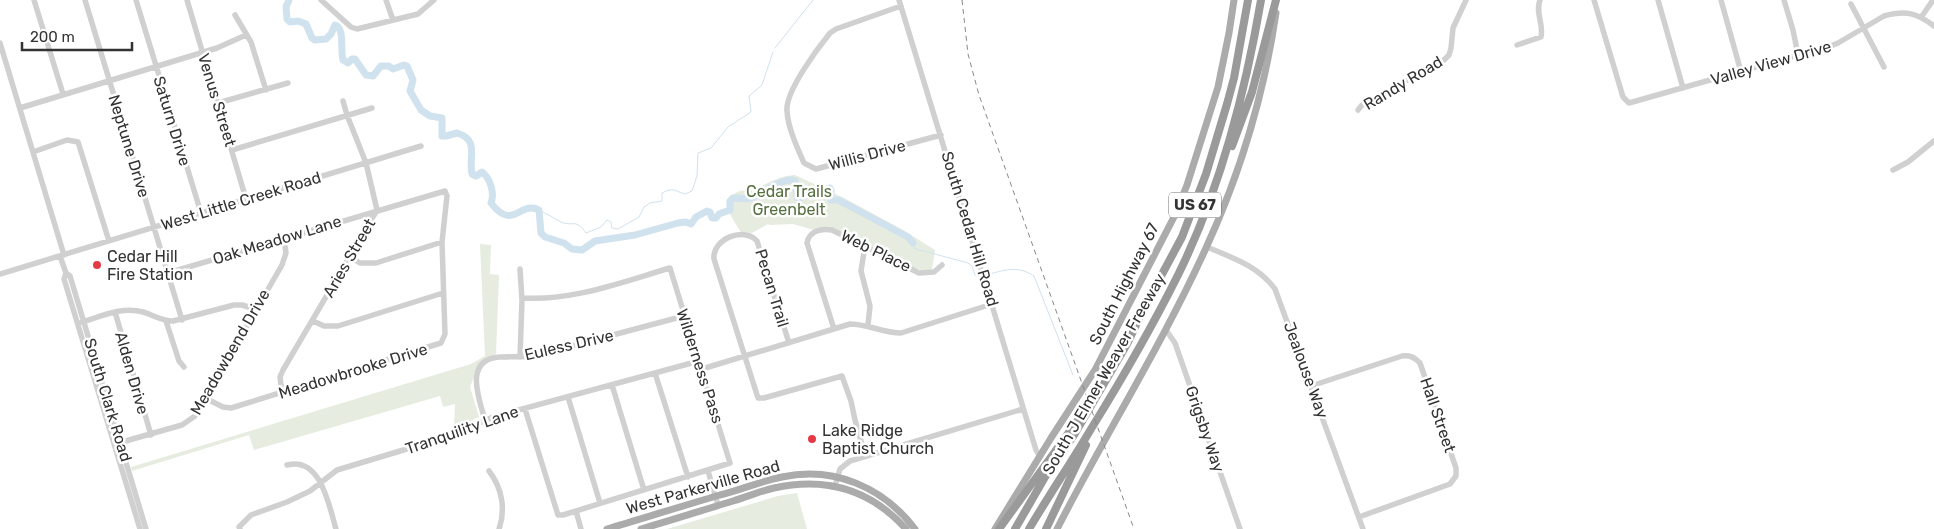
<svg xmlns="http://www.w3.org/2000/svg" width="1934" height="529" viewBox="0 0 1934 529" font-family="Rubik,sans-serif">
<rect width="100%" height="100%" fill="#fff"/>
<path fill="#e6ecdf" d="M795,175l49,23 59,32 32,20 -3,20 -5,1 -11,-2 -84,-41 -18,2 -21,-6 -23,1 -2,-1 -16,9 -11,-1c-8,-12 -24,-33 -1,-41 5,-1 10,0 15,-2 14,-6 24,-13 40,-14z
M480,244l11,1 -1,29 9,1 -3,79 -19,15 -7,18 9,30 -25,12 1,-25 -12,3 -3,-11 -186,54 -5,-15 -117,36 -1,-4 340,-103 14,-8z
M797,493l10,36h-140l111,-33z"/>
<g fill="none" stroke-linecap="round" stroke-linejoin="round">
<path stroke="#cfe2ee" stroke-width="1" d="M775,48l38,-48
M539,210c8,4 15,8 22,12 12,5 15,-4 25,11l15,-6 6,-7 4,2 1,6 6,1 21,-12 5,-10 6,-4 12,-2v-8c11,-6 13,-2 23,1l7,-3 5,-15 1,-23 13,-5 17,-21 23,-15 -2,-16 13,-11 11,-33
M913,243l1,5 2,1 52,14 4,3 3,9 5,2
M987,275c16,-5 31,-10 47,1l39,99"/>
<path stroke="#cfe2ee" stroke-width="7" d="M289,0l-3,7 1,12 3,3 8,-1 8,3 6,14 3,2 11,-1 5,-5 4,-9c10,3 5,24 8,35l5,3 4,-4h3l11,16 7,1 8,-10h8l4,3 11,-4 3,1 6,14 -3,11 11,19 9,6 12,2v18h4l11,-3c23,7 11,24 15,41l4,2 6,-4c8,6 13,21 9,31 22,29 29,-3 48,7l2,23 4,4 19,6 8,6 10,1 13,-9 40,-6 43,-12 8,-1 5,2 5,-7 11,-6 3,1 2,6h4l3,-4 11,-4v-9l3,-3c6,0 14,2 20,-1 8,-5 33,-21 42,-16l2,16 2,2 12,-9h9l2,5 3,-6 5,-1 1,2v10h7l6,3 64,34 5,6"/>
<path stroke="#d0d0d0" stroke-width="5.5" d="M34,0l29,94
M85,0l97,320
M136,0l65,213
M187,0l59,199
M321,0l30,27 6,2 61,-15 16,-14
M386,0l7,20
M899,0l137,450 4,7
M1594,0l29,97 6,6 169,-48 28,-7 12,-5 46,-27c22,-6 33,-3 50,10
M1658,0l25,88
M1721,0l20,72
M1784,0l9,30 5,25
M1851,4l33,63
M901,6l-65,23 -6,4c-13,16 -45,59 -43,78 1,17 10,36 17,52l12,6 125,-34
M235,15l16,27 15,48
M1922,16l11,-16
M0,43l64,212
M1517,45l24,-8c3,-13 -6,-24 -1,-37
M218,103l70,-20
M20,108l197,-60 29,-13
M1358,110l4,-5 20,-9 41,-26 20,-9 6,-6 2,-7 2,-20 13,-28
M232,150l140,-42
M33,152l34,-12 11,2 31,99
M1893,170l15,-8 26,-21
M865,246l-4,25 9,35 -2,19
M1207,247c26,11 51,19 68,42l88,240
M60,256l6,17 -2,6 76,250
M350,257l10,6h16l66,-21
M520,269l2,31 -2,57
M66,273l4,3 76,253
M168,273l277,-82 2,5 -5,46 3,92 -4,9 -210,65 -8,-1 -18,-9
M0,274l421,-128
M522,298c51,3 100,-16 148,-30l60,195 -167,52h-5l-33,-106
M115,312l36,123
M166,321l13,40 5,6
M313,321l11,5h14l105,-33
M82,322c20,-6 41,-16 61,-10 10,3 19,9 30,9l61,-16h8l13,4
M834,329l-27,-86c2,-12 14,-15 25,-13l87,43 15,-1 8,-7
M1166,330l9,13 65,186
M789,343l-32,-102c-13,-15 -45,-2 -43,18l44,139h6l78,-22 9,25 4,19 10,35
M702,369l148,-45c18,0 33,9 51,9l91,-29
M655,373l33,104
M612,385l32,105
M1311,386l91,-30c8,-1 12,1 18,7l36,105v8l-6,8 -91,33
M282,393l-2,-16 3,-7 94,-160 -11,-47 -19,-48 -4,-14
M568,397l32,106
M485,420c-6,-21 -22,-61 15,-63 13,-1 25,1 38,-2l146,-39
M115,444l67,-19 13,-9 87,-151 4,-12 -2,-14
M287,465c34,-9 42,41 49,64
M489,471c13,17 17,38 10,58
M708,471l10,34
M835,486l5,-17 10,-8 173,-52
M576,511l5,18
M240,529l-1,-2 12,-12 36,-13 23,-11 27,-21 113,-34 43,-19 206,-56"/>
<path stroke="#ababab" stroke-width="7" d="M607,529c37,-11 75,-23 113,-34 21,-5 41,-14 62,-18 52,-11 101,10 133,52
M641,529c31,-9 62,-19 92,-28 14,-4 27,-10 41,-13 51,-11 96,1 132,41
M995,529l56,-91 44,-68 80,-155 12,-30 31,-98 11,-54 5,-33
M1057,529c48,-94 105,-184 149,-281 34,-74 58,-154 70,-235"/>
<path stroke="#9a9a9a" stroke-width="8" d="M1232,146l20,-54 24,-92
M999,529l81,-112
M1015,529l30,-52 29,-42 53,-91 18,-38 37,-69 24,-63 21,-70 7,-26 14,-78
M1029,529c20,-34 42,-66 62,-100 31,-50 61,-102 87,-154 43,-87 67,-181 83,-275
M1046,529l40,-84"/>
<path stroke="#888" stroke-width="1" stroke-dasharray="5 4" stroke-linecap="butt" d="M962,0l6,54 11,41 155,434"/>
</g>
<g fill="#e63946" stroke="#fff" stroke-width="2">
<circle cx="97" cy="265" r="5"/>
<circle cx="812" cy="439" r="5"/>
</g>
<g text-anchor="middle" dominant-baseline="central" stroke-width="5" stroke-linejoin="round" paint-order="stroke">
<rect fill="#fff" stroke="#707070" stroke-width="1" x="1169" y="192.5" width="52" height="25" rx="4"/>
<g font-size="15" font-weight="bold" fill="#333">
<text x="1195" y="205">US 67</text>
</g>
<g font-size="16" fill="#333" stroke="#fff">
<text transform="translate(1771 63) rotate(-16)">Valley View Drive</text>
<text transform="translate(1403 83) rotate(-31)">Randy Road</text>
<text transform="translate(217 100) rotate(73)">Venus Street</text>
<text transform="translate(172 121) rotate(73)">Saturn Drive</text>
<text transform="translate(129 146) rotate(73)">Neptune Drive</text>
<text transform="translate(867 155) rotate(-15)">Willis Drive</text>
<text transform="translate(241 201) rotate(-17)">West Little Creek Road</text>
<text transform="translate(970 229) rotate(73)">South Cedar Hill Road</text>
<text transform="translate(277 240) rotate(-17)">Oak Meadow Lane</text>
<text transform="translate(876 251) rotate(26)">Web Place</text>
<text transform="translate(349 258) rotate(-60)">Aries Street</text>
<text transform="translate(1124 284) rotate(-63)">South Highway 67</text>
<text transform="translate(772 288) rotate(73)">Pecan Trail</text>
<text transform="translate(569 345) rotate(-13)">Euless Drive</text>
<text transform="translate(230 352) rotate(-60)">Meadowbend Drive</text>
<text transform="translate(700 366) rotate(72)">Wilderness Pass</text>
<text transform="translate(1306 370) rotate(70)">Jealouse Way</text>
<text transform="translate(353 371) rotate(-17)">Meadowbrooke Drive</text>
<text transform="translate(132 373) rotate(74)">Alden Drive</text>
<text transform="translate(1104 374) rotate(-60)">South J Elmer Weaver Freeway</text>
<text transform="translate(108 400) rotate(73)">South Clark Road</text>
<text transform="translate(1438 415) rotate(71)">Hall Street</text>
<text transform="translate(1205 429) rotate(71)">Grigsby Way</text>
<text transform="translate(462 430) rotate(-19)">Tranquility Lane</text>
<text transform="translate(703 487) rotate(-16)">West Parkerville Road</text>
</g>
<g font-size="16" fill="#56703f" stroke="#fff">
<text x="789" y="191">Cedar Trails<tspan x="789" dy="18">Greenbelt</tspan></text>
</g>
<g font-size="16" fill="#333" stroke="#fff" text-anchor="start">
<text x="107" y="256">Cedar Hill<tspan x="107" dy="18">Fire Station</tspan></text>
<text x="822" y="430">Lake Ridge<tspan x="822" dy="18">Baptist Church</tspan></text>
</g>
</g>
<path d="M22 42v8h110v-8" fill="none" stroke="#333333" stroke-width="2.5"/>
<text x="30" y="42" font-size="15" fill="#333333" stroke="#ffffff" stroke-width="4" paint-order="stroke">200 m</text>
</svg>
